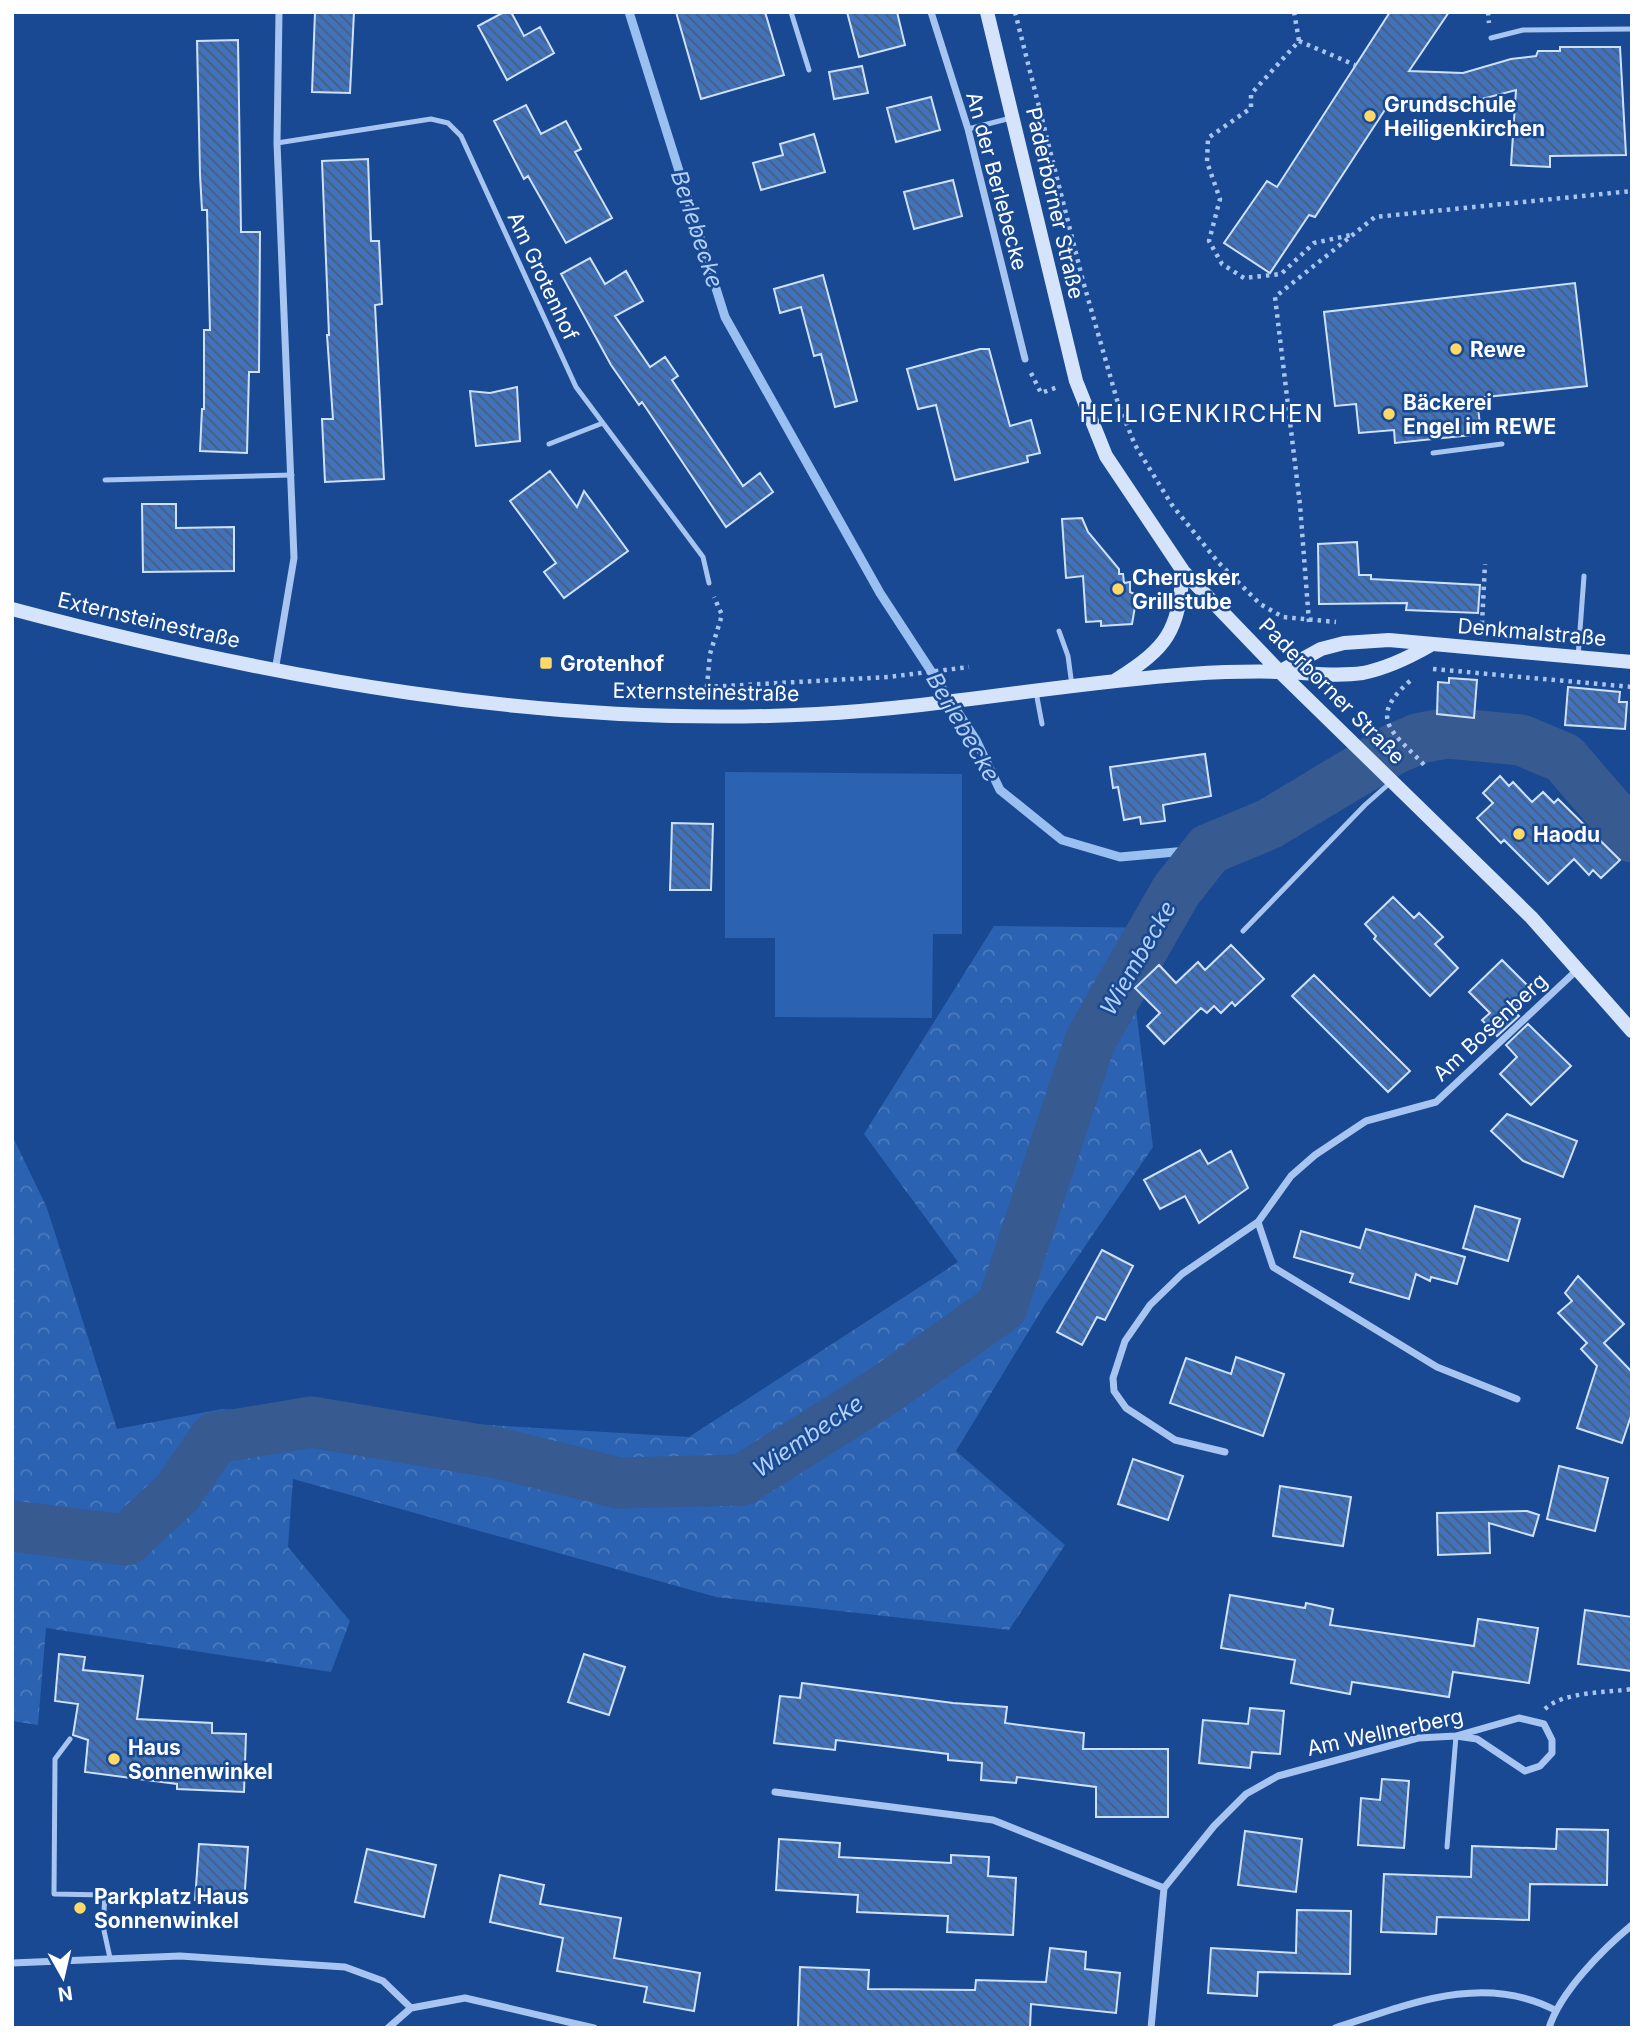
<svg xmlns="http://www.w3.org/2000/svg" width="1644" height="2040" viewBox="0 0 1644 2040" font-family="Inter,sans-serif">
<defs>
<pattern id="forest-crowns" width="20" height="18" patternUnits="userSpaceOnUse" patternTransform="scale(1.75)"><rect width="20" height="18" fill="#2b62b1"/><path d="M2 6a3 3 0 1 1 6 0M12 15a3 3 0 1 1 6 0" fill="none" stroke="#4b7abd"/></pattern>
<pattern id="building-back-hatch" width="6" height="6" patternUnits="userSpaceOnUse" patternTransform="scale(1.75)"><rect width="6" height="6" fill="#4172ba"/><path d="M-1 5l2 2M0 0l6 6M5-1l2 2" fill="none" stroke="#475d7e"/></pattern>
</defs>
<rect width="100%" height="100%" fill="#184992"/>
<path fill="url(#forest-crowns)" d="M994,926l180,2 -41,57 20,162 -109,159 -88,145 109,94 -56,85 -293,-33 -423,-118 -5,68 62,74 -19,51 -285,-44 -8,97 -26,-4v-586l35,73 70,221 105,-20 467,28 269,-175 -94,-128z"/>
<path fill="#2b62b1" d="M725,772l237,2v160h-29l-1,84 -157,-1v-79h-50z"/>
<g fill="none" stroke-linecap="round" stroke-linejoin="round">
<path stroke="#9ac0f2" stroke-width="9" d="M629,12l96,305 155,276 96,147 24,50 62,50 58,17 89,-8"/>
<path stroke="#375a90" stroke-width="51" d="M12,1526l114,14 51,-47 38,-55 96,-16 187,31 121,30 123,-3 141,-89 119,-84 88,-266 86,-150 33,-42 60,-25 125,-75 26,-11 28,-5 73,7 43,18 68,79"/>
</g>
<path fill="url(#building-back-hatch)" stroke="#cee1fb" stroke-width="2" d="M315,12h39l-4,81 -38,-1z
M504,12h7l13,24 16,-9 14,26 -47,27 -29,-54z
M676,12h89l19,63 -83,24z
M847,12h50l8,33 -46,12z
M1390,12h59l-40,59 54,2 48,-14 25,-3 2,-5h22v-4h60l6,108 -76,1v11l-39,-2 5,-75 -80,21 -27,-3 -17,-9 -77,118 -6,-2 -39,58 -46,-30 43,-62 10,6z
M238,40l3,192h19l-1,140h-10l-2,81 -47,-2 2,-42h2v-79h6l-3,-120h-5l-2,-35 -3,-134z
M862,66l6,27 -34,6 -5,-27z
M931,97l9,33 -44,12 -9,-34z
M526,105l15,29 25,-13 15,28 -6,3 37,66 -46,25 -38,-67 -4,3 -30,-58z
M814,134l11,38 -64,18 -8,-27 30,-8 -3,-11z
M368,159l3,82h8l3,63 -7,1 9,174 -59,3 -3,-63h11l-6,-84h2l-7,-174z
M953,180l9,36 -48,13 -10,-37z
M590,258l15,26 21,-13 17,30 -28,15 35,51 15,-10 13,19 -6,4 71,106 17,-13 13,19 -47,35 -84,-125 -3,3 -28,-40 -50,-91z
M823,275l34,126 -22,6 -14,-53 -7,2 -13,-49 -21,6 -6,-24z
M1575,283l12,103 -110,12 4,36 -86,9 -1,-13 -35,3 -3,-29 -21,2 -11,-94z
M980,349h9l21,77 21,-6 9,33 -13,3 1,6 -73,18 -19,-75 -18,4 -11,-40z
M517,387l3,54 -44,5 -6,-55 20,2z
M550,471l27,36 7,-16 44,60 -64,47 -20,-26 12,-9 -46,-62z
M142,504h34v24l58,-1v44l-91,1z
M1082,518l6,14 31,37v5h4l1,9 6,-1v10l7,3 -5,29 -31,2v-5l-15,1 -3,-46 -17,2 -4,-59z
M1357,542l2,33h12v4l109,6 -2,28 -72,-3 1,-7 -88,1 -1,-60z
M1449,678l28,2 -3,38 -37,-4 1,-32 11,1z
M1568,687l52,5 -1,10h8l-2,27 -60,-4z
M1205,754l6,42 -48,9 2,16 -24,3 -1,-7 -16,3 -6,-33 -5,1 -3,-21z
M1500,776l9,10 4,-4 19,20 11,-10 11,11 4,-4 62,61 -19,18 -8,-8 -4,5 -15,-16 -26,25 -44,-44 -3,3 -24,-25 16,-15 -10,-10z
M672,823l41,1 -2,66h-41z
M1393,897l21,21 5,-5 24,24 -8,7 23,24 -28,28 -56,-57 2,-3 -11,-12z
M1231,945l33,34 -29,27 -3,-4 -11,11 -7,-7 -7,7 -6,-5 -37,36 -17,-18 13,-13 -25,-25 24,-23 17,18 22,-21 7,8z
M1502,960l31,31 -20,19 6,6 -22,20 -15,-16 8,-7 -21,-21z
M1314,975l96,96 -22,21 -96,-96z
M1528,1024l43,42 -40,39 -31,-31 17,-17 -11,-12z
M1507,1114l70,27 -14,36 -40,-16 -32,-30z
M1200,1150l8,14 23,-13 17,37 -49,35 -14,-27 -25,13 -16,-29z
M1475,1206l45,13 -12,42 -45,-13z
M1366,1229l99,28 -8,27 -26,-7 -1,4 -14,-7 -7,25 -59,-17 3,-8 -59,-17 7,-26 59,17z
M1102,1250l31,16 -28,54 -8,-3 -15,28 -25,-13z
M1578,1276l46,48 -20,19 28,29v41l-10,30 -45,-15 20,-62 -16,-17 6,-6 -29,-30 14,-12 -7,-8z
M1236,1357l48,17 -21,62 -93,-33 16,-45 45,16z
M1133,1459l50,17 -15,44 -50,-16z
M1559,1466l49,12 -13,53 -48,-12z
M1280,1486l71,11 -8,49 -70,-10z
M1527,1511l12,4 -6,21 -44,-13 1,30 -52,2 -1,-42z
M1230,1595l75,13 1,-5 27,6 -3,16 144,21 4,-27 60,9 -9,55 -76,-11 -4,25 -97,-15 -2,12 -59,-11 4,-23 -74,-12z
M1585,1610l47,7v54l-54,-7z
M59,1654l26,3 -2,13 60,6 -6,43 75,4v10l34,1 -2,58 -67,-3v-5l-92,-12 3,-32 -15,-5 5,-31 -23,-3z
M584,1654l41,13 -16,48 -41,-13z
M802,1683l151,20 54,4 -2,16 79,10 -1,16h85v68h-72v-30l-79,-10 -1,6 -35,-3 1,-17 -34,-3v-6l-112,-14 -1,10 -61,-7 6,-47 20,2z
M1250,1708l34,3 -4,43 -28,-2 -2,16 -51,-5 4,-43 45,4z
M1382,1779l27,2 -5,67 -46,-3 3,-47 19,2z
M1557,1829l51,1 -1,55 -77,-1 -1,36 -92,-3 -1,17 -55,-2 3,-58 87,3 1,-31 84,3z
M1245,1831l57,8 -6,53 -58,-7z
M779,1839l61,4 -1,14 112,6v-8l38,2 -1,19 28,2 -3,57 -66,-3 1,-16 -91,-4 1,-17 -82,-5z
M199,1844l49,3 -4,56 -49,-3z
M367,1849l69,16 -12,52 -69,-15z
M500,1875l44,10 -4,19 81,14 -7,40 86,15 -6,38 -50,-9 3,-15 -90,-16 6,-33 -73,-16z
M1297,1910l54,1 -1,63 -92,-2 -1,24 -49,-3 3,-45 85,5z
M1050,1948l36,4 -1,17 35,4 -4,40 -85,-9 -1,24h-232l2,-61 69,3 -1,19 107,1 1,-10 70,2z"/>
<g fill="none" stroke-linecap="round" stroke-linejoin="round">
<path stroke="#a7c5f0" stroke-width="4.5" stroke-dasharray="3.5 5" stroke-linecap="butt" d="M1015,12l68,269 34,119 18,45 37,60 46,57 42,42 23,13 53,5
M1294,12l5,29 -48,53v14l-43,30 -1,24 13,37 -11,42 13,23 22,14 37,-4 33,-31 37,-8
M1488,12l1,11
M1299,41l56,24
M1031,373l10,20 17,-6
M1309,622l-9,-117 -25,-208 100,-80 257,-26
M1482,624l3,-60
M1433,669l199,18
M1410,681c-45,39 -15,52 16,86
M706,687l182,-10 81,-10
M706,696l4,-42 12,-39 -8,-18
M1545,1709c19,-18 62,-16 87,-20"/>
<path stroke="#a7c5f0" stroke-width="5" d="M791,12l18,58
M1491,38l32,-8 109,-1
M968,129l43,-11
M277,143l154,-24 17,4 13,13 115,251 127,170 6,26
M549,444l54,-21
M1433,453l69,-9
M105,480l187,-5
M1059,631l9,25 4,30
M1578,657l6,-81
M1036,692l6,32
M1243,931l122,-126 26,-23
M70,1739l-15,20 -1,135 51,1 -2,31 7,32
M1447,1847l9,-111"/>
<path stroke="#a7c5f0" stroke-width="7" d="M931,12l37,117 57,230
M275,671l19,-113 -17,-415 2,-131
M1258,1222l15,45 164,100 80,32
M1225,1452l-50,-12 -49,-32 -12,-17 -1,-13 12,-37 25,-36 32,-31 76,-52 33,-46 24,-21 51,-34 70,-19 141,-132
M775,1792l218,28 171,68 -13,140
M1164,1888l50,-62 32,-32 32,-18 140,-38 38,-2 63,-18 25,6 8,16v13l-12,13 -15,5 -48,-32 -21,-3
M12,1963l168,-7 165,11 38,14 28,27 54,-10 129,30
M388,2028l23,-20
M1335,2028c72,-23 147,-56 220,-18
M1549,2028c11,-36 54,-79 83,-103"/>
<path stroke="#d5e4fb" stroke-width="14" d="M987,12l89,369 30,75 77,115 97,101 251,245 101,114
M12,609c259,69 536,120 805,105 125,-7 248,-31 373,-40 31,-2 63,-3 94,-2 26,1 52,5 79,1 24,-5 45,-15 66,-27
M1281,671l40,-22 23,-6 45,-3 243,22
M1116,680c52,-33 62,-48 67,-109"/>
</g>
<g fill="#ffd966" stroke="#184992" stroke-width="2.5">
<circle cx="1370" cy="116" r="7"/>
<circle cx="1456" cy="349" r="7"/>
<circle cx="1389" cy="414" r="7"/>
<circle cx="1118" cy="589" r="7"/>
<rect x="539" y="656" width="14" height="14" rx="3.5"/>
<circle cx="1519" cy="834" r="7"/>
<circle cx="114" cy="1759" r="7"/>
<circle cx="80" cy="1908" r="7"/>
</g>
<g text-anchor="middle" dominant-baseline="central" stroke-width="5" stroke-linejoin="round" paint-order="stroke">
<g font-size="21" font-weight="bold" fill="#fff" stroke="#184992" text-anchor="start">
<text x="1384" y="104">Grundschule<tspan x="1384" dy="24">Heiligenkirchen</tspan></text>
<text x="1470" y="349">Rewe</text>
<text x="1403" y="402">Bäckerei<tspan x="1403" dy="24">Engel im REWE</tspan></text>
<text x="1132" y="577">Cherusker<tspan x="1132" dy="24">Grillstube</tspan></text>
<text x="560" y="663">Grotenhof</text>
<text x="1533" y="834">Haodu</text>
<text x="128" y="1747">Haus<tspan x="128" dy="24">Sonnenwinkel</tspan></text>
<text x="94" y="1896">Parkplatz Haus<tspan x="94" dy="24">Sonnenwinkel</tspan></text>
</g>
<g font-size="21" fill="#fff" stroke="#184992">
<text transform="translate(997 181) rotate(75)">An der Berlebecke</text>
<text transform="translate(1055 203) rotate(77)">Paderborner Straße</text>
<text transform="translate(543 276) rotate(65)">Am Grotenhof</text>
<text transform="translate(149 620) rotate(13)">Externsteinestraße</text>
<text transform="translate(1532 632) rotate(5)">Denkmalstraße</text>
<text transform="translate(1332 691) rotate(45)">Paderborner Straße</text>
<text transform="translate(706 692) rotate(1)">Externsteinestraße</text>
<text transform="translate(1490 1027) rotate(-43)">Am Bosenberg</text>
<text transform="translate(1385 1732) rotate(-12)">Am Wellnerberg</text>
</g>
<g font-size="23" font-style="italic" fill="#b4d0f7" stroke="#184992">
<text transform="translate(697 229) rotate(72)">Berlebecke</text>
<text transform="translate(963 727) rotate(60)">Berlebecke</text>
<text transform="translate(1138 958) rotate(-60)">Wiembecke</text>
<text transform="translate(808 1436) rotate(-34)">Wiembecke</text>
</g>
<g font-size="24" letter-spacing="2" fill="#fff" stroke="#184992">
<text x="1202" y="413">HEILIGENKIRCHEN</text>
</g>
</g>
<rect width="1644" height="2040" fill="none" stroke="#ffffff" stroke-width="28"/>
<g transform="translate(63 1977) rotate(172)" stroke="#184992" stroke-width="5" paint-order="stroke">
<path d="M0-5L12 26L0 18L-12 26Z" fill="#ffffff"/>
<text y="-10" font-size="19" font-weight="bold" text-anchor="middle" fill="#ffffff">N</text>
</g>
</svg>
